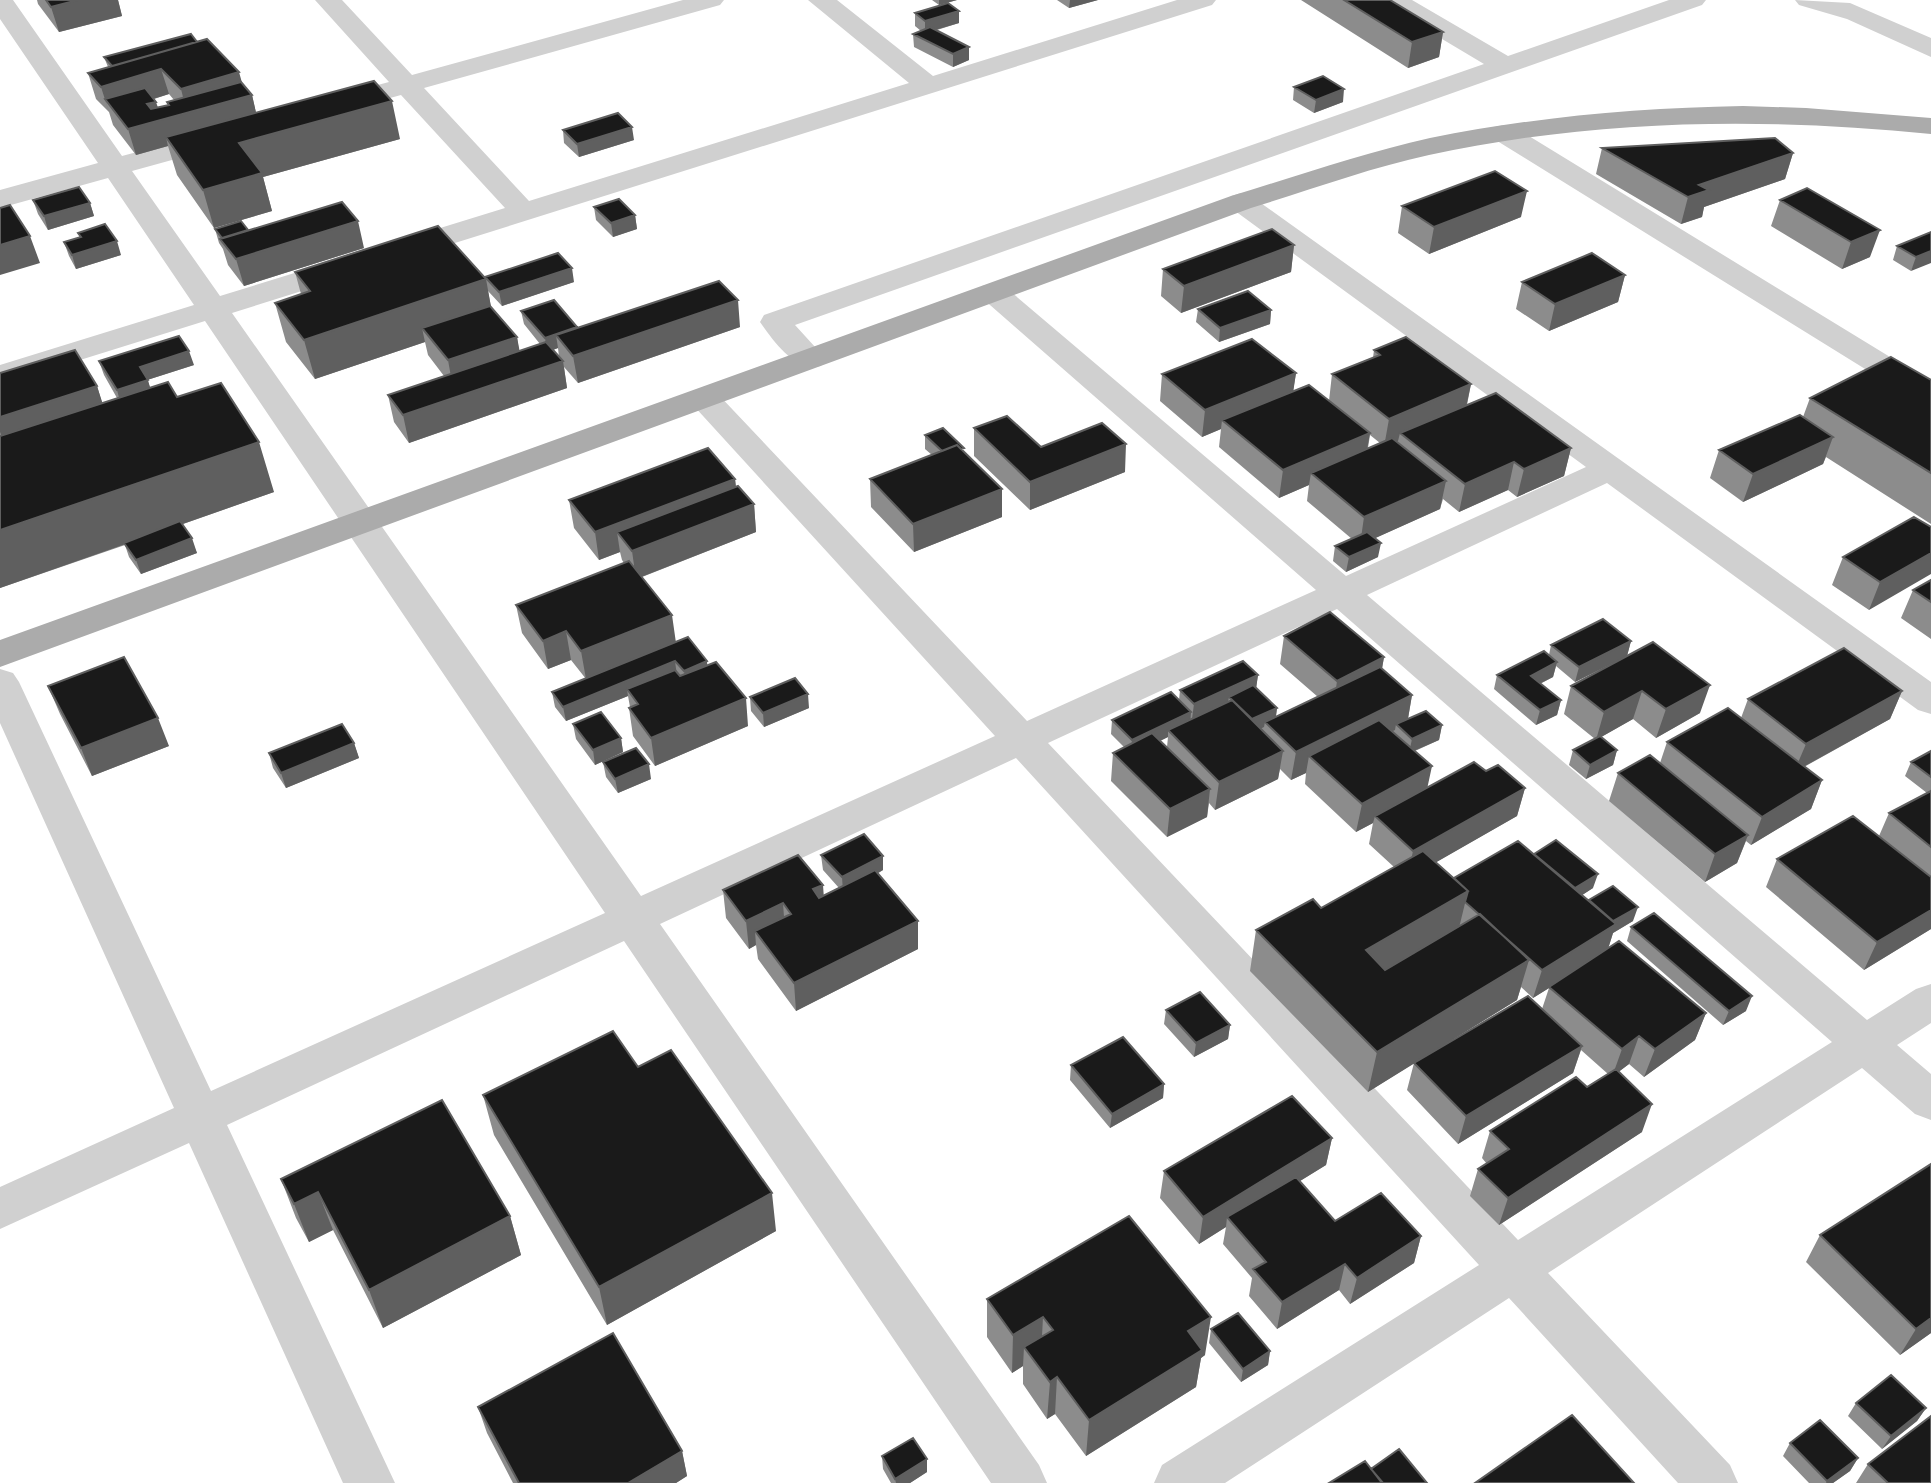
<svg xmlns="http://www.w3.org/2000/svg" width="1931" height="1483" viewBox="0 0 1931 1483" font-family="'DM Sans',sans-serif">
<rect width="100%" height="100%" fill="#fff"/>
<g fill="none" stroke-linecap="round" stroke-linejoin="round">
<path fill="#d0d0d0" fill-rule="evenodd" d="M0,0h13l109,156 98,-26 10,2 4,6 -4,6 -98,27 88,125 285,-88 -104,-113 -66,18 -10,-2 -3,-6 3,-6 64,-17 -74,-82h27l70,75 271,-75h41l-4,5 -296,83 105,113 380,-118 -101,-83h29l96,76 244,-76h39l-4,5 -980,308 409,583 354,-160 -302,-331 -5,-7 5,-7 11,-3 11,3 312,330 289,-131 -334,-292 -4,-6 4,-6 11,-3 11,3 342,290 240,-109 -355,-259 -4,-6 4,-6 10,-3 10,3 680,486v32l-13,-4 -311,-227 -240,112 500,425 49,-31 15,-5v39l-34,22 34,29v46l-16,-6 -53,-46 -314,205 182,192 8,18h-60l-169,-185 -284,185h-71l8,-18 317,-200 -463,-507 -356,166 379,541 8,18h-56l-367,-542 -397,184 168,358h-52l-154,-340 -189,86v-42l174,-79 -174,-385v-54l13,4 6,9 192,409 394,-178 -400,-592 -205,64v-20l194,-60 -86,-127 -108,30v-18l98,-27 -98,-144zM1337,609l495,433 -314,198 -470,-497z
M1381,0h31l96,56 161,-56h37l-4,5 -907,320 31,34 -5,7c-26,6 -47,-24 -61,-44l4,-7 720,-251 -99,-59z
M1795,0l55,3 81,35v19l-84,-38 -48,-14z
M1504,125l10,2 417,255v24l-11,-3 -426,-264 -4,-6 4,-6z"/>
<path fill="#ababab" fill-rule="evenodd" d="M1743,106l63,2 125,10v16c-168,-17 -336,-15 -502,21 -60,13 -119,35 -178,53l-1251,459v-27l1231,-444c66,-20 132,-43 199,-58 104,-21 207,-30 313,-32z"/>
</g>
<path fill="#8c8c8c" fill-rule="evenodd" d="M37,0h81l4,16 -63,16 -21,-28z
M932,0h25l-18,5z
M1057,0h41l-29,8z
M1301,0h89l53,32 -4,25 -31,11z
M915,13l44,10 -22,7 32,30 -16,7 -39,-20 -1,-13 8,-3 -6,-5z
M197,42l45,41 10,12 4,18 144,26 -137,38 9,34 -58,17 -37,-53 -9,-29 -32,9 -23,-30 -4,-13 -13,-13 -8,-26 20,-6 -4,-10zM169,94l5,6 -7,2 1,3 -10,2 -4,-8z
M1294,87l49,15 -29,11 -21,-13z
M563,130l71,10 -55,17 -15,-14z
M1602,148l191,5 -8,26 -81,28 -2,10 -21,7 -85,-50z
M1807,188l63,69 -28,12 -71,-43 9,-26z
M33,200l57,3 4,13 -46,14 -10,-16z
M1402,206l119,11 -92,37 -31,-21z
M594,207l41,8 2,14 -24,8 -17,-17z
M215,229l33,1 116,18 -120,38 -16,-21 -5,-16 -4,-6z
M1931,232l-20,39 -18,-11 4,-14z
M78,233l43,22 -45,14 -7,-13 -5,-14 16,-5z
M1294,245l-3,27 -110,41 -20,-17 2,-27z
M295,272l279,10 -72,24 -14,-15 3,16 26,30 2,14 21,-7 -16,-20 -3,-13 57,17 162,-1 -162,56 -14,-16 3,21 -158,55 -15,-21 -6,-27 56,-19 -16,-21 -3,-13 -110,37 -29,-37 -11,-39 26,-9zM558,348l1,9 -6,-7z
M1625,275l-7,27 -69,29 -33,-22 6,-27z
M1198,309l73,1 -1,14 -51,18 -23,-20z
M1374,350l97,34 -4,21 104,43 -7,28 -47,21 -9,-7 -49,22 -16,-13 -3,10 -65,29 3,19 -32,15 -13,-11 2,-15 17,-7 -45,-38 2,-16 -30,13 -60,-51 2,-18 -19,8 -42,-36 2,-27 134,-1 -3,18 36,10 3,-27 41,-16zM1370,435l10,8 -12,5z
M99,361l95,4 -47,15 3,7 27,10 97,95 -91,32 14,29 -56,21 -12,-17 -4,-12 -125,43v-215l97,13 5,17 15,-5 -13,-23z
M1931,380v144l-105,-67 -3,7 -80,38 -33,-24 9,-28 84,-33 7,-19z
M974,428l67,19 84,25 -95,38 -56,-54z
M925,435l39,17 38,65 -88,35 -43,-45 -1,-28 62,-24 -7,-6z
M735,479l1,8 18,17 2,28 -114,45 34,65 31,19v4l41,61 -93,40 -22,-30 -4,-28 1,-1 -2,-11 -62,25 -11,-14 -3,-15 34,-13 -15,-19 -23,9 -26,-36 -6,-28 108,-42 -2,-3 -2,-8 -21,8 -25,-32 -5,-28z
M1931,527l-62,83 -37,-25 11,-28z
M1931,580v59l-30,-21 12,-28z
M1284,636l100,21 -2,12 30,26 -4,24 34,6 -3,15 -24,11 12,36 59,-16 39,17 -8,28 -81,46 18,16 80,-24 59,34 -11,7 7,5 44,21 -20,12 -5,16 98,64 -11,27 -51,37 -15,-13 -11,8 24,60 -143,93 -29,-29 8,-27 9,-5 -5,-6 8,-27 97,-44 21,-13 -27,-24 -8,23 -115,71 -51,-54 7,-27 -46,29 -118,-121 6,-41 65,-22 73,-41 -25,-23 4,-21 -17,9 -51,-48 1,-11 -15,7 -11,-11 -2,10 -63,31 -6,-7 -2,14 -40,20 -56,-56 2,-28 11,-6 -13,-13 1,-14 67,-20 1,-10 78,-15 -2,13 21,20 -1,9 42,-20 -38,-33zM1168,737l-1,10 -7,-6zM1521,987l12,11 16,-10 -7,21 -107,41 82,-50z
M1631,641l-4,15 -52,26 -19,-16 -3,11 -13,7 21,16 -4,15 -21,10 -42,-36 3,-14 52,-20 2,-10z
M1653,642l47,71 -44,25 -23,-19 -32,18 16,13 -4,15 -27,14 -17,-14 4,-15 22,-11 -31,-25 7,-28z
M48,686l121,60 -77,30 -32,-62z
M1902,691l-12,28 -86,48 18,13 -11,29 -60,36 -5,-4 -9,22 -32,19 -96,-81 9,-28 42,-10 7,-21 74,-24 7,-19z
M750,697l59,11 -45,19 -13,-16z
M573,724l48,14 2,14 -28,13 -19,-26z
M354,743l5,15 -73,30 -13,-20 -4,-15z
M1931,751v178l-67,41 -98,-83 11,-28 102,-23 10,-23 38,-20 -22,-17 6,-14z
M603,762l48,17 -33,14 -12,-16z
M821,855l62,15 -6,4 41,75 -122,62 -38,-52 -2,-14 -7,4 -23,-31 -3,-28 100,6 16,-8 -16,-18z
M1631,927l115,84 -23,14 -96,-84z
M1166,1010l64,15 -2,14 -34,18 -30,-33z
M1071,1065l93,19 -1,14 -53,30 -40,-48z
M638,1067l138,164 -169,94 -113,-190 -11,-40z
M1332,1138l-6,27 -26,16 35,40 86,15 -7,27 -64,41 -11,-14 -62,39 -28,-33 3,-18 -29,-34 3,-17 -27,17 -39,-46 4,-27z
M1931,1164v169l-31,22 -94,-93 14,-27z
M281,1179l229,37 11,39 -138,73 -50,-98 -24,12 -13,-24z
M987,1299l218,56 -4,3 -5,29 -110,69 -31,-42 -8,5 -24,-35v-18l-11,7 -25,-36z
M1211,1329l59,22 -2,14 -27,17 -32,-39z
M1856,1403l70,5 -9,13 -35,28 -34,-33z
M478,1407l204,44 5,25 -11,7h-163l-26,-50z
M1790,1443l68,15 -8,13 -17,12h-24l-26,-27z
M882,1456l45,16 -17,11h-19l-8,-14z
M1868,1464l63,19h-75z"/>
<path fill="#5f5f5f" d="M78,0h40l4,16 -63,16 -8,-25z
M939,0h18l-18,5z
M1070,0h28l-29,8z
M959,11v12l-34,10v-12z
M1443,32l-4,25 -31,11 4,-26z
M969,47v13l-16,7v-13z
M161,69l8,25 -55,17 -9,-12 4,13 -8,-25z
M239,72l7,25 6,-2 6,26 -92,16 2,9 -32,9 -8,-26 19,-25 9,-2 5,18 26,-7 -6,-24z
M1344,89l-1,13 -29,11 2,-13z
M392,101l8,38 -137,38 9,34 -58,17 -11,-38 36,-47z
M632,127l2,13 -55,17 -2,-13z
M1793,153l-8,26 -81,28 -2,10 -21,7 7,-27 11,-12z
M1527,191l-6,26 -92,37 5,-27z
M90,203l4,13 -46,14 -4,-14z
M635,215l2,14 -24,8 -2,-14z
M358,221l6,27 -120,38 -8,-27z
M1880,230l-10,27 -28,12 9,-27z
M30,236l10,27 -40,12v-30z
M117,241l4,14 -45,14 -4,-14z
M1294,245l-3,27 -110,41 3,-27z
M1931,251v12l-20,8 5,-14z
M572,268l2,14 -72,24 -3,-14z
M1625,275l-7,27 -69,29 6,-27z
M486,279l7,39 -71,10 3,14 -110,37 -11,-39z
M738,300l2,27 -162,56 -5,-27z
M1271,310l-1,14 -51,18 1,-14z
M577,327l-21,8 2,13 -11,4 -2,-14z
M517,337l5,27 -69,24 -5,-28z
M189,351l5,14 -50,16 -4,-14z
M563,361l4,27 -158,55 -6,-28z
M1296,373l-4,27 -70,20 -1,9 -19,8 3,-27z
M148,380l4,15 -31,10 -4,-15z
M1471,384l-6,28 -65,21 -2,8 -14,6 5,-28z
M97,386l9,28 -100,33 -6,-15v-15z
M1370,433l-5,28 -54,12 -2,12 -30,13 4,-28z
M1833,437l-10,27 -80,38 10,-28z
M259,442l15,50 -274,96v-58z
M1126,444l-1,28 -95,38v-28z
M1571,448l-7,28 -47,21 7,-28z
M1514,462l-6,28 -49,22 6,-28z
M735,479l3,28 -121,25 3,20 -21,8 -4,-28z
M1446,481l-6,28 -80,36 4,-28z
M1002,489v28l-88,35 -1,-28z
M754,504l2,28 -120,47 -4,-28z
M192,538l5,15 -56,21 -5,-14z
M1381,543l-3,14 -32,15 3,-15z
M1931,553v21l-62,36 11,-28z
M672,615l4,28 -90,36 -5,-28z
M566,631l5,29 -23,9 -5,-28z
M1631,641l-4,15 -52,26 4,-15z
M1384,657l-5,28 -46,24 4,-28z
M675,661l2,15 -50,13 1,7 -62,25 -3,-14z
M707,661l1,15 -22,9 -2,-14z
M1557,662l-4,15 -26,13 4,-14z
M1258,675l-2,14 -27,8 -1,5 -36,17 2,-15z
M1710,685l-10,28 -44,25 10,-29z
M1642,691l-9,28 -37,21 8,-28z
M1902,691l-12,28 -96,53 12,-28z
M808,694l1,14 -45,19 -1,-14z
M1412,695l-5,29h-11l-1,6 -75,36 -11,-10 -3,17 -15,7 5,-28z
M746,698l2,28 -93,40 -4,-28z
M1561,700l-4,15 -21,10 4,-15z
M1277,708l-2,14h-10l-1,5 -14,7 2,-15z
M1191,712l-1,15 -22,3v7l-37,18 1,-15z
M158,718l11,28 -77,30 -11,-28z
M1442,725l-3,15 -30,13 3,-14z
M621,738l2,14 -28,13 -2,-15z
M354,743l5,15 -73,30 -5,-15z
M1617,750l-4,15 -27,14 4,-14z
M1283,751l-5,28 -63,31 4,-28z
M649,764l2,15 -33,14 -3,-14z
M1432,766l-6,28 -51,22 -2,7 -17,9 6,-28z
M1822,780l-11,29 -60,36 11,-28z
M1525,788l-8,28 -110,63 6,-28z
M1210,789l-3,28 -40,20 3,-28z
M1748,835l-11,28 -32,19 10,-28z
M883,856v14l-40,22 -1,-15z
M1598,874l-5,14 -29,19 4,-14z
M823,885l2,28 -12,-24z
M1468,891l-10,41 -101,59 9,-41z
M783,903l2,28h-30l1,14 -7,4 -3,-28z
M1638,907l-5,14 -20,12 -6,19 -74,46 9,-28 69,-47z
M1931,910v19l-67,41 13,-28z
M918,921v28l-122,62 -2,-28z
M1529,960l-12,40 -149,92 9,-40z
M1752,996l-6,15 -23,14 6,-14z
M1706,1013l-11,27 -51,37 11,-28z
M1230,1025l-2,14 -34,18 2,-14z
M1639,1036l-10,28 -17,13 10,-28z
M1582,1046l-9,27 -115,71 8,-28z
M1164,1084l-1,14 -53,30 2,-14z
M1652,1104l-10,28 -143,93 9,-27z
M1332,1138l-6,27 -94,58 -5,-6 -1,10 -27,17 4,-27z
M318,1192l15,38 -24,12 -15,-38z
M772,1193l4,38 -169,94 -8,-38z
M510,1216l11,39 -138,73 -14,-38z
M1421,1236l-7,27 -64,41 7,-26z
M1345,1264l-6,26 -62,39 5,-27z
M1043,1317l-2,38 -17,-8 -1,19 -11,7 1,-38z
M1211,1317l-6,38 -4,3 -5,29 -110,69 3,-36 99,-89z
M1931,1318v15l-31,22 16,-26z
M1270,1351l-2,14 -27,17 2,-13z
M1057,1377l-2,37 -8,5 3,-37z
M1926,1408l-9,13 -35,28 9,-13z
M682,1451l5,25 -11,7h-48z
M1858,1458l-8,13 -17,12h-7l1,-2z
M927,1459v13l-17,11h-14l-1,-4z"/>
<path fill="#1a1a1a" stroke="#5f5f5f" stroke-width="2" d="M46,0h32l-27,7z
M1344,0h46l53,32 -31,10z
M948,3l11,8 -34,10 -10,-8z
M930,27l39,20 -16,7 -40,-20z
M191,34l6,8 -85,24 -8,-9z
M207,39l32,33 -58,17 -20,-20 -60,18 -13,-14z
M1323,76l21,13 -28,11 -22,-13z
M374,81l18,20 -153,42 23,30 -59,17 -37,-53z
M241,82l11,13 -124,34 -23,-30 40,-11 11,14 -9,2 4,5 18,-4 -2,-3z
M618,113l14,14 -55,17 -14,-14z
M1775,138l18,15 -94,32 10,5 -21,7 -86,-49z
M1495,171l32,20 -93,36 -32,-21z
M79,187l11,16 -46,13 -11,-16z
M1807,188l73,42 -29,12 -71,-42z
M619,199l16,16 -24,8 -17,-16z
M342,202l16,19 -122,38 -16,-20z
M10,205l20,31 -30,9v-37z
M241,221l7,9 -26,8 -7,-9z
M105,224l12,17 -45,14 -8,-13 17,-5 -3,-4z
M438,226l48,53 -182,61 -29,-37 35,-12 -15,-19z
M1272,229l22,16 -110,41 -21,-17z
M1931,232v19l-15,6 -19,-11z
M558,253l14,15 -73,24 -14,-15z
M1592,253l33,22 -70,29 -33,-22z
M719,281l19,19 -165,56 -17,-21z
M1248,291l23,19 -51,18 -22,-19z
M554,300l23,27 -32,11 -24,-27z
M490,306l27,31 -69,23 -26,-32z
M179,336l10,15 -49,16 8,13 -31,10 -18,-29z
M1406,337l65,47 -82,35 -57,-45 48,-19 -6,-5z
M1252,339l44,34 -91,37 -43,-36z
M546,342l17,19 -160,54 -15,-20z
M75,350l22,36 -97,31v-44z
M1891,357l40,23v93l-121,-75z
M168,382l9,15 44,-14 38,59 -259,88v-94z
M1309,385l61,48 -87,37 -61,-50z
M1496,393l75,55 -47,21 -10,-7 -49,22 -65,-51z
M1800,415l33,22 -80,37 -34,-24z
M1007,416l34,31 61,-24 24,21 -96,38 -56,-54z
M943,428l21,20 -3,1 -4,-4 -15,6 -17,-16z
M1392,438l54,43 -82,36 -53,-44z
M957,445l45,44 -89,35 -43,-45z
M708,448l27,31 -140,53 -26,-32z
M738,486l16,18 -122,47 -15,-19z
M1914,517l17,10v26l-51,29 -37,-25z
M180,521l12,17 -56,22 -12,-17z
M1367,532l14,11 -32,14 -14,-11z
M629,561l43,54 -91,36 -15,-20 -23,10 -27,-36z
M1931,580v22l-18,-12z
M1330,612l54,45 -47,24 -53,-45z
M1603,619l28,22 -52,26 -28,-22z
M688,637l19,24 -23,10 -9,-10 -112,46 -11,-15z
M1653,642l57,43 -44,24 -24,-18 -38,21 -33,-26z
M1844,648l58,43 -96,53 -58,-45z
M1544,651l13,11 -26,14 30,24 -21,10 -43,-35z
M124,657l34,61 -77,30 -33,-62z
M1243,661l15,14 -64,29 -14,-14z
M716,662l30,36 -95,40 -22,-30 9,-4 -11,-15 48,-19 5,6z
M1380,667l32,28 -116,57 -31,-30z
M795,678l13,16 -45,19 -13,-16z
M1253,685l24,23 -25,11 -23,-22z
M1171,692l20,20 -59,28 -20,-20z
M1232,700l51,51 -64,31 -51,-52z
M1728,708l94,72 -60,37 -95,-75z
M1426,711l16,14 -30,14 -16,-15z
M601,712l20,26 -28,12 -20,-26z
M1379,720l53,46 -70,38 -53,-48z
M342,724l12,19 -73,30 -12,-20z
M1152,733l58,56 -40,20 -57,-56z
M1600,736l17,14 -27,15 -17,-15z
M636,748l13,16 -34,15 -12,-17z
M1931,751v26l-20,-15z
M1650,755l98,80 -33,19 -97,-81z
M1474,762l12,9 12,-6 27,23 -112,63 -38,-35z
M1931,791v56l-42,-34z
M1853,816l78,61v33l-54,32 -100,-83z
M864,834l19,22 -41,21 -21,-22z
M1556,840l42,34 -23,14 -41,-34z
M1518,841l98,83 -74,46 -77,-68 3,-11 -14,-13z
M1423,851l45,40 -102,59 19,20 95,-56 49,46 -152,92 -121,-122 57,-31 8,9z
M798,855l25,30 -10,4 6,9 56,-28 43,51 -124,62 -39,-52 36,-17 -8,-11 -37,18 -23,-31z
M1613,886l25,21 -25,14 -24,-21z
M1654,913l98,83 -23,15 -98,-84z
M1619,941l87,72 -51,36 -16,-13 -17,13 -73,-62z
M1200,992l30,33 -34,18 -30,-33z
M1528,996l54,50 -116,70 -52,-53z
M613,1031l25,36 33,-17 101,143 -173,94 -116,-192z
M1123,1037l41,47 -52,30 -41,-49z
M1616,1069l36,35 -144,94 -30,-29 31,-20 -19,-18 86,-54 11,10z
M1292,1096l40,42 -129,79 -39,-46z
M442,1100l68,116 -141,74 -51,-98 -24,12 -13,-25z
M1931,1164v154l-15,11 -96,-94z
M1296,1177l39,44 46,-28 40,43 -64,42 -12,-14 -63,38 -29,-33 13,-7 -39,-45z
M1129,1216l82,101 -23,14 14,19 -113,70 -32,-43 -7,5 -26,-35 29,-17 -10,-13 -30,18 -26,-36z
M1238,1313l32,38 -27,18 -32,-40z
M613,1333l69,118 -54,32h-109l-41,-76z
M1891,1375l35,33 -35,28 -35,-33z
M1572,1415l62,68h-159z
M1931,1416v67h-43l-20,-19z
M1820,1420l38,38 -31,23 -37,-38z
M913,1438l14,21 -32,20 -13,-23z
M1399,1449l28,34h-44l-12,-14z
M1365,1461l17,22h-53z"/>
</svg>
